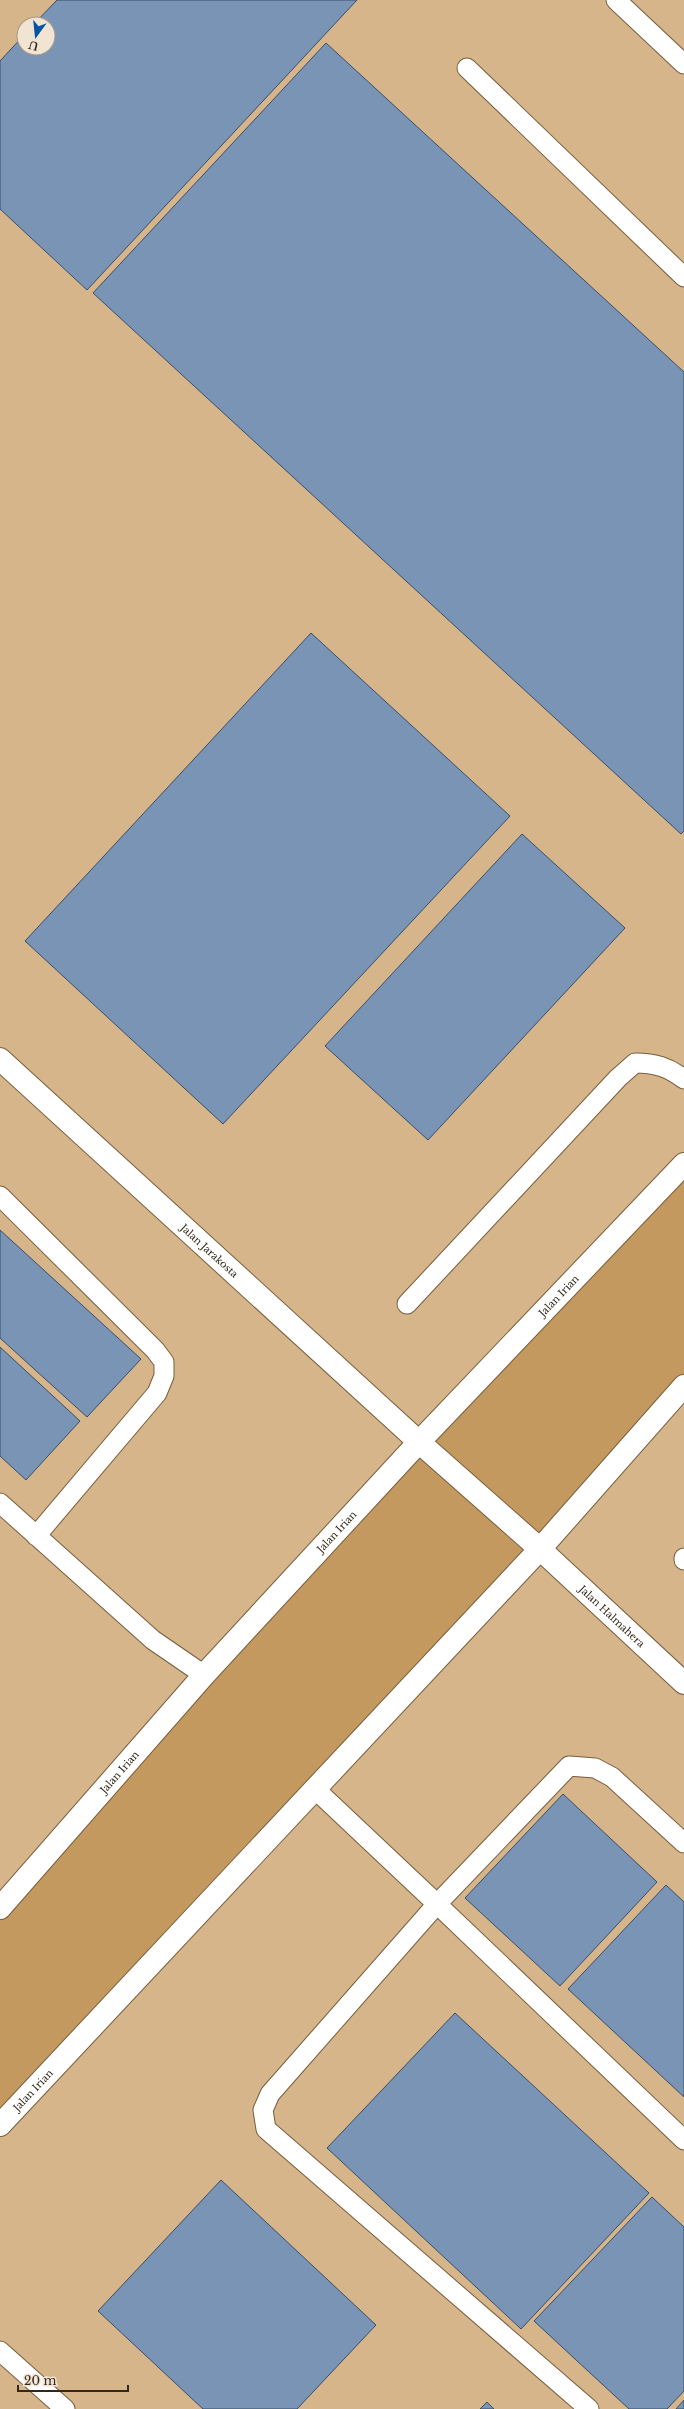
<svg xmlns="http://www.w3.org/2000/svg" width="684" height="2409" viewBox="0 0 684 2409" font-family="'Libre Baskerville',serif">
<rect width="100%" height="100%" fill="#dcc19d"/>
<path fill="#d6b58b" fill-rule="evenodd" d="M0,0h684v2409h-684zM24,24h24v24h-24z"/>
<path fill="#c3995f" d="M684,1164v225l-684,736v-217z"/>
<path fill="#7a94b5" stroke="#374e6b" d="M57,0h300l-270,290 -87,-81v-148l24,-26v13h24v-24h-14z
M326,43l358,329v459l-3,3 -588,-541z
M311,633l199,183 -287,308 -198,-183z
M522,834l103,94 -197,212 -103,-94z
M0,1230l141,129 -54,58 -87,-79z
M0,1347l80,74 -54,59 -26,-24z
M563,1794l94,88 -97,104 -95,-88z
M666,1885l18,17v195l-116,-108z
M455,2013l194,180 -128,136 -194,-181z
M221,2180l155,145 -79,84h-94l-105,-98z
M652,2197l32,30v164l-17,18h-38l-95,-88z
M684,2400v9h-8z
M487,2402l7,7h-14z"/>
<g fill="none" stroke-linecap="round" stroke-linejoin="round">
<defs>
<path id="lane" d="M616,0l68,64
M467,68l217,209
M0,1196l155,154 9,12v14l-7,17 -121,143
M407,1304l211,-226 17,-15c20,0 33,4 49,16
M0,1503l153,137 51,35
M684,1558v2
M315,1789l122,115 -167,190 -7,16 3,19 323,280
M684,1843l-72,-66 -17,-9 -26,-2 -132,138 247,236
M0,2351l65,58"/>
<g id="street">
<path id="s1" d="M419,1442l121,107 144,134"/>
</g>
<g id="secondary">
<path id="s2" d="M0,1059l419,383"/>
<path id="s3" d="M0,1908l204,-233 215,-233 265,-278"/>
<path id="s4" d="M0,2125l540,-576 144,-163"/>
</g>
</defs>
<use href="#lane" stroke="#775e3d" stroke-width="21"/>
<use href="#street" stroke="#775e3d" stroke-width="24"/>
<use href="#secondary" stroke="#775e3d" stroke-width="24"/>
<use href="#lane" stroke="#fff" stroke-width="19"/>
<use href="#street" stroke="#fff" stroke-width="22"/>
<use href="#secondary" stroke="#fff" stroke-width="22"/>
</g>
<g text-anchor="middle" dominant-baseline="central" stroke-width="3.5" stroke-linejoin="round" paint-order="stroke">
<g font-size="10" fill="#33281a" stroke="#f2e4d2">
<text stroke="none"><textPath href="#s2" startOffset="284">Jalan Jarakosta</textPath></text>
<text stroke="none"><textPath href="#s3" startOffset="829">Jalan Irian</textPath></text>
<text stroke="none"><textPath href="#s3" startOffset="505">Jalan Irian</textPath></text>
<text stroke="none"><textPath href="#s1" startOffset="260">Jalan Halmahera</textPath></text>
<text stroke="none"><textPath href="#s3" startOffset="181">Jalan Irian</textPath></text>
<text stroke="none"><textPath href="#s4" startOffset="48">Jalan Irian</textPath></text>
</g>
</g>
<g transform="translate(36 36) rotate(195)"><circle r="19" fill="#f2e4d2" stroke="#a69988"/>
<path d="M0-3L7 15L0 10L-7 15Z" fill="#0255a4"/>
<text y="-6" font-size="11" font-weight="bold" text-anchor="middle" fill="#33281a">U</text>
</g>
<path d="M18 2385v6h110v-6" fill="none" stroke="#33281a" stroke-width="2"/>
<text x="24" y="2385" font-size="12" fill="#33281a" stroke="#f2e4d2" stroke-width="3" paint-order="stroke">20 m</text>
</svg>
